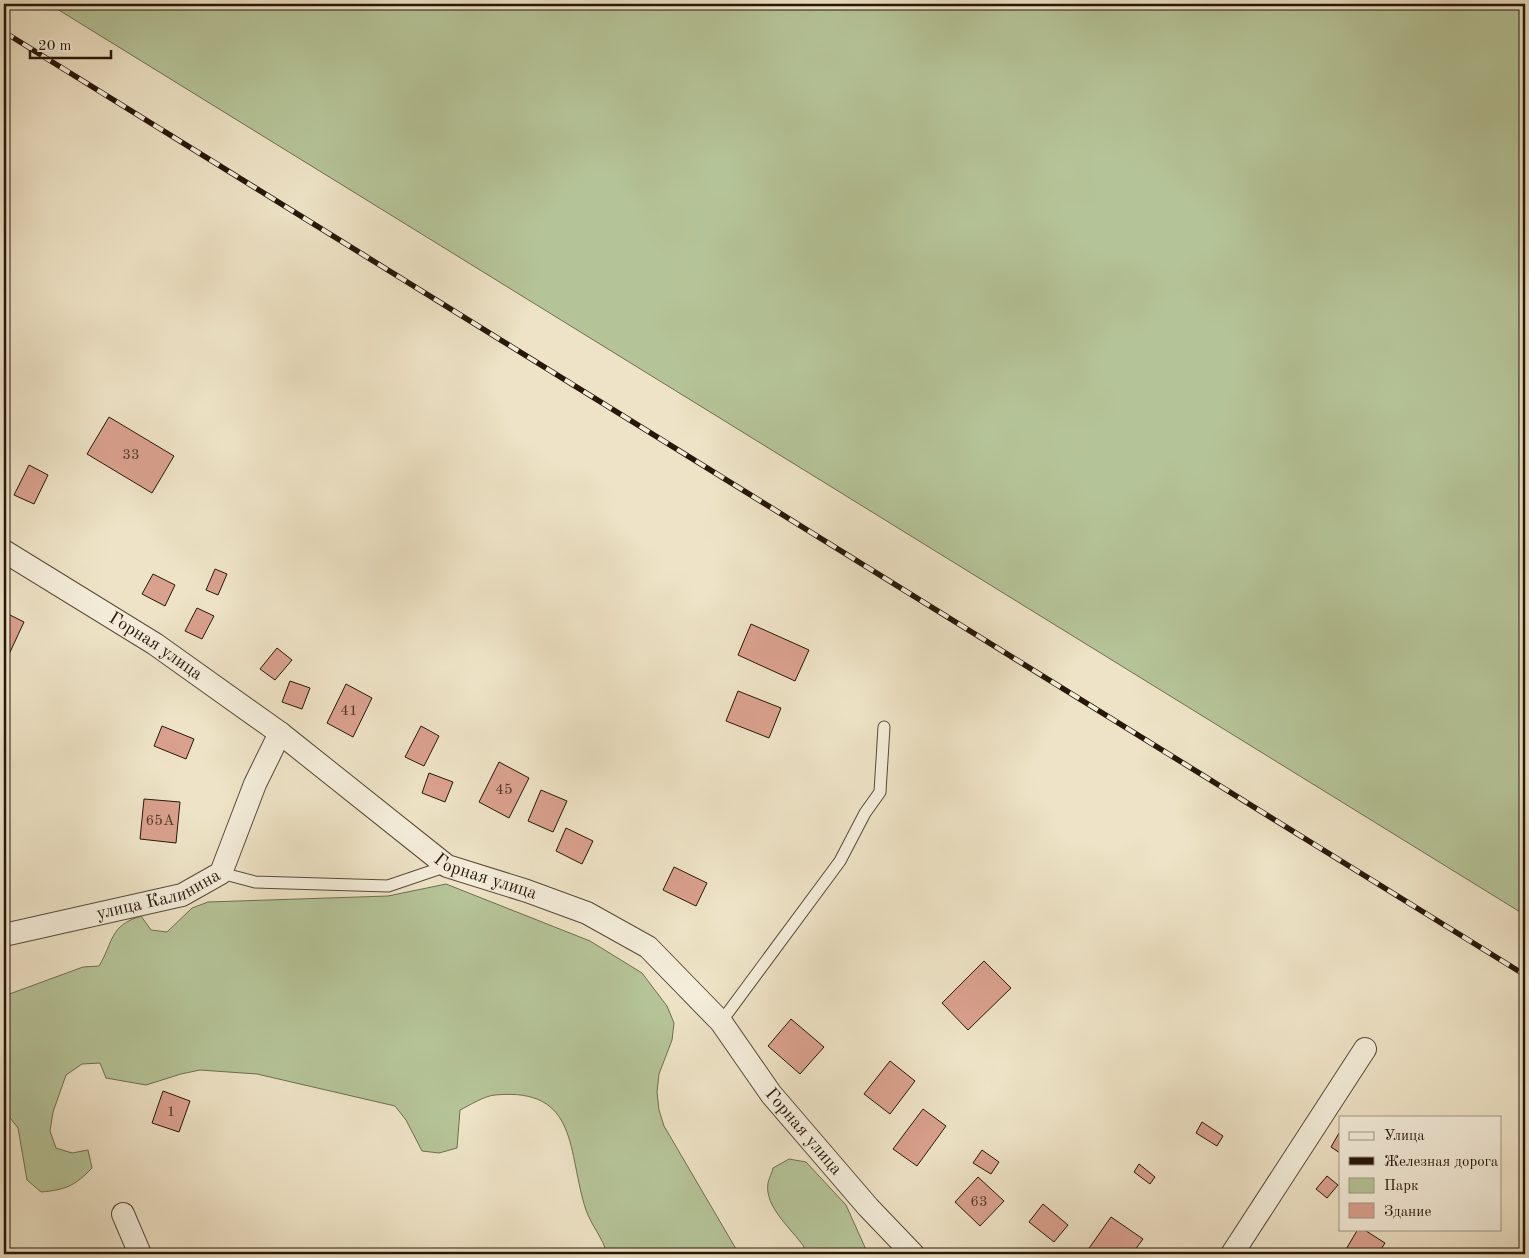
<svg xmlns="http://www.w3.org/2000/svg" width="1529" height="1258" viewBox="0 0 1529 1258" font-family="'Old Standard TT',serif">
<rect width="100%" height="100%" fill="#eee3c6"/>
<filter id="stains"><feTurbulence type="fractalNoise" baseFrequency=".004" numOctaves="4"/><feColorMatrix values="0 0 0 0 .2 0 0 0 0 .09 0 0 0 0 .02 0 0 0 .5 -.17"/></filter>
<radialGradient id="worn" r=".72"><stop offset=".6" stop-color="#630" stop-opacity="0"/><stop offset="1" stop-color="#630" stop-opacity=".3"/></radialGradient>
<path fill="#b5c498" stroke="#6e6e50" d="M49,4h1476v911z
M446,884l144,57 52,32 25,33 7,17 -2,17 -13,34 -2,18 2,18 5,16 75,128h-132c-4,-16 -16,-29 -21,-44 -19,-57 -6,-123 -91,-115 -11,1 -25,10 -35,15l-3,38 -18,5 -17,-2 -16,-31 -11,-14 -138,-32 -57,-4 -19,4 -35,11 -40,-7 -6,-15 -18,1 -16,11 -13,37 -3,19 6,17 16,5 16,-3 4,18c-17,18 -27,22 -51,24l-14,-12 -9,-52 -11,-14 -3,4v-122l79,-29 16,-1c15,-25 10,-40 42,-50l10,14 16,2 25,-24 16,-6 180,-6z
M789,1159l17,3 40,43 22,49h-64v-7c-12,-18 -40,-40 -36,-64 1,-5 4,-10 5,-15z"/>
<path fill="#daa18e" stroke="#261709" d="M109,417l65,39 -22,37 -65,-39z
M29,465l19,10 -14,29 -20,-9z
M215,569l12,5 -9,21 -12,-5z
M153,574l22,11 -10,21 -23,-12z
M197,608l17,8 -12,23 -17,-8z
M4,612l20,10 -20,43z
M751,624l58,26 -14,31 -57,-26z
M277,648l15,12 -17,20 -15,-11z
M290,681l20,7 -8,21 -20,-7z
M346,684l26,14 -19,39 -26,-14z
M738,691l43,17 -12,30 -43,-17z
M162,726l32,13 -8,20 -32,-13z
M421,726l18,10 -15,30 -19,-9z
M499,762l30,16 -20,40 -30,-16z
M429,773l24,9 -8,20 -23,-9z
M541,790l26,11 -14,31 -25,-11z
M144,799l36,3 -4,41 -36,-4z
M566,828l27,13 -11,23 -26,-13z
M674,867l33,16 -11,23 -33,-16z
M984,961l27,27 -43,42 -26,-27z
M791,1019l33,28 -24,27 -32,-28z
M890,1061l25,20 -25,33 -26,-20z
M163,1091l27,10 -11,31 -27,-9z
M923,1109l23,17 -29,40 -24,-17z
M1202,1122l21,14 -6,10 -21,-13z
M1339,1133l1,1v19l-9,-6z
M982,1150l17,12 -8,12 -18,-11z
M1139,1164l16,13 -5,7 -16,-12z
M1327,1176l11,9 -11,13 -11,-9z
M978,1177l26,24 -24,25 -25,-24z
M1043,1204l25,21 -14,17 -25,-20z
M1111,1217l32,22 -11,15h-47z
M1358,1229h5l22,14 -7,11h-28l-5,-3z"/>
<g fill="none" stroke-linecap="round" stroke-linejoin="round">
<defs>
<path id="lane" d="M221,873l34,9 133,4 59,-20
M721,1022l119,-161 25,-48 15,-21 4,-65"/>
<g id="street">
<path id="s1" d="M4,551l151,93 125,89 167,133 80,25 60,22 61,34 73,75 50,72 97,113 45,47"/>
<path id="s2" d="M4,935l178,-40 39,-22 34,-89 25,-51"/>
<path d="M123,1214l17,40"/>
<path d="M1232,1254l133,-205"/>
</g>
</defs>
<use href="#lane" stroke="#584a38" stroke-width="13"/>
<use href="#street" stroke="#584a38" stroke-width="24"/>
<use href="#lane" stroke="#f4edda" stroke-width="11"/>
<use href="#street" stroke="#f4edda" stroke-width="22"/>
<defs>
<path id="rail" d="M4,32l1521,943"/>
</defs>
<use href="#rail" stroke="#261709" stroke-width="5.5"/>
<use href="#rail" stroke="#f4edda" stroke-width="4" stroke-dasharray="11" stroke-linecap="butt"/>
</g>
<g text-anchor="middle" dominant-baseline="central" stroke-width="5" stroke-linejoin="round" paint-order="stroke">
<g font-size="15" fill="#533a2a">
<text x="131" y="455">33</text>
<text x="349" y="711">41</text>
<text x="504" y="790">45</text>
<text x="160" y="821">65А</text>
<text x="171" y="1112">1</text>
<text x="979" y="1202">63</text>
</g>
<g font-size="18" fill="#261709" stroke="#f4edda">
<text stroke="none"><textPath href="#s1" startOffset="179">Горная улица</textPath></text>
<text stroke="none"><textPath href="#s1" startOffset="584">Горная улица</textPath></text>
<text stroke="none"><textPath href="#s2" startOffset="160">улица Калинина</textPath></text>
<text stroke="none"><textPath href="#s1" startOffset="1004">Горная улица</textPath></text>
</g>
</g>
<rect width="1529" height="1258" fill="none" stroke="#eee3c6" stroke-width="20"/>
<rect x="5" y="5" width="1519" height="1248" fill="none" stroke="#261709" stroke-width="2.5"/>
<rect x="10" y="10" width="1509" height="1238" fill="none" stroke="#261709"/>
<rect x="1339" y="1116" width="162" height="115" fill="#f4edda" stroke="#a29786"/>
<rect x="1349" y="1132" width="25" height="8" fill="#f4edda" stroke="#a29786"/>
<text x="1384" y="1140" font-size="15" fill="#261709">Улица</text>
<rect x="1349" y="1157" width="25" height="8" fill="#261709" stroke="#a29786"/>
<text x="1384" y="1166" font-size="15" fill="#261709">Железная дорога</text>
<rect x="1349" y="1178" width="25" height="15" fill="#b5c498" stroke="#a29786"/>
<text x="1384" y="1190" font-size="15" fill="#261709">Парк</text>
<rect x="1349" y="1203" width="25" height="15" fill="#daa18e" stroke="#a29786"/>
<text x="1384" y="1216" font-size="15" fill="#261709">Здание</text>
<path d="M30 50v8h81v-8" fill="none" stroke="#261709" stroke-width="2.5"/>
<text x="38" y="50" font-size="15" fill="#261709" stroke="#f4edda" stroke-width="4" paint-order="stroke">20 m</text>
<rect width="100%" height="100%" filter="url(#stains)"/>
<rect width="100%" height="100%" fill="url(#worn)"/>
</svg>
